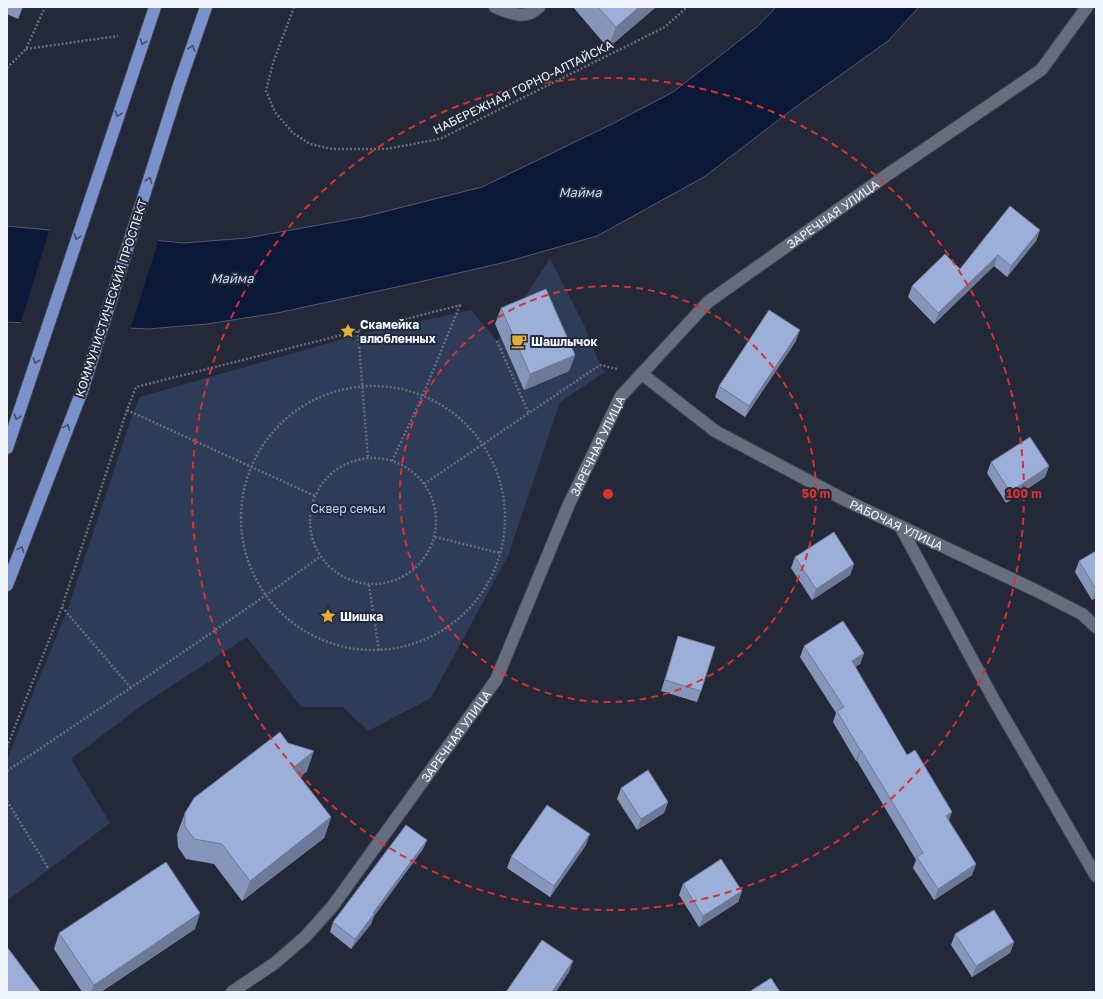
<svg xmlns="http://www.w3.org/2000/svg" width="1103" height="999" viewBox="0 0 1103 999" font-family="'Golos Text',sans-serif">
<rect width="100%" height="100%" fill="#232938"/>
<path fill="#2f3c59" d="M550,258l35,69 15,38 5,7 -45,30 -52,154 -77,142 -63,33 -25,-24h-42l-54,-70 -102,66 -74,56 39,64 -103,78v-140l28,-73 32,-77 66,-198 7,-16 217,-62 114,-25 26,31z"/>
<path fill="#0c1837" stroke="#505a73" d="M776,7h143l-31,34 -95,68 -89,68 -107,59 -91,26 -91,21 -138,30 -70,11 -59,5 -141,-7v-96l177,17 63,-5 116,-21 119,-30 132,-64 59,-31 84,-65z"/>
<path fill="#232938" d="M50,228l109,11 -29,91 -110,-5z"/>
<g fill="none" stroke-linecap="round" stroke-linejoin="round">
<defs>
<path id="lane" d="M495,7c16,6 29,14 44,0
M900,526l94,174 102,176"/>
<g id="street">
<path id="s1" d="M642,374l73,57 130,69 192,91 45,23 14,13"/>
<path id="s2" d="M232,992l43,-29 30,-26 27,-30 164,-227 73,-176 52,-108 87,-94 179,-127 154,-105 46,-63"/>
</g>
<path id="primary" d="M7,448l148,-441
M7,585l75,-194 97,-306 27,-78"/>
</defs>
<use href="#lane" stroke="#3e4450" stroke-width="14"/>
<use href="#street" stroke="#3e4450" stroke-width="14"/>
<use href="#primary" stroke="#3e4450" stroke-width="14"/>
<path stroke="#676d7a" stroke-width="2.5" stroke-dasharray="2 2" stroke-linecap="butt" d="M294,7l-21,56 -7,28 9,21 18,21 17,11 22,5h54l54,-10 225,-112 22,-20
M26,49l92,-13
M7,68l19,-19 19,-42
M358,331l10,128
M497,341l32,73
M241 518a132 132 0 1 1 264 0a132 132 0 1 1-264 0Z
M127,410l188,86
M310 521a63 63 0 1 1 126 0a63 63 0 1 1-126 0Z
M392,461l31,-66 37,-90
M424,484l176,-119 17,4
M435,537l65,16
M369,585l10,66
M62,607l69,81
M7,747l55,-140 65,-197 9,-23 325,-82
M7,771c105,-71 211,-141 314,-215
M7,801l41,67"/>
<use href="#lane" stroke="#666d7e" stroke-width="12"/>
<use href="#street" stroke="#666d7e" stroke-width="12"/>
<use href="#primary" stroke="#7a92cb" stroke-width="12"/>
</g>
<path fill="#8696ba" d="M7,7h16l-5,12 -11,-5z
M573,7h83l-48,41z
M1040,230l-4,11 -29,36 -13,-11 -60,58 -26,-27 4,-11 48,-17z
M501,308l74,47 -6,16 -45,19 -29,-66z
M796,341l-51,76 -30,-20 4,-11z
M991,462l58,4 -4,11 -39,26 -19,-30z
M1096,551v47l-4,2 -17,-28 4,-11z
M795,557l59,7 -4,11 -38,25 -21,-32z
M678,636l23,55 -4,11 -36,-11z
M804,646l60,7 -4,11 -5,3 52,88 69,109 -4,11 -38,25 -21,-32 3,-8 -59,-99h-1l-23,-39 3,-9 -36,-56z
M307,771l-7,6 31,40 -7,21 -82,63 -28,-37 -28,-5 -8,-12 -1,-13 8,-21z
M621,788l47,14 -4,11 -27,17 -20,-31z
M427,840l-4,9 -49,67 -3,8 -20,25 -21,-17 3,-10z
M586,845l-36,52 -43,-29 4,-11z
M683,884l59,7 -4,11 -39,25 -20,-32z
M195,929l-94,63h-19l-28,-43 5,-16z
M955,934l59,8 -4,11 -38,24 -21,-32z"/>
<path fill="#6d7a97" d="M22,7h1l-5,12z
M639,7h17l-48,41 8,-21z
M1040,230l-4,11 -29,36 4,-11z
M998,255l-4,11 -60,58 4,-11z
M800,330l-4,11 -51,76 4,-11z
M575,355l-6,16 -45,19 6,-16z
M1049,466l-4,11 -39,26 4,-11z
M854,564l-4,11 -38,25 4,-11z
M1096,589v9l-4,2z
M864,653l-4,11 -12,8 4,-11z
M860,750h1l-4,11h-1z
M314,751l-7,20 -21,18 7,-21z
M668,802l-4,11 -27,17 4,-11z
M952,812l-4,11 -2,-7z
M331,817l-7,21 -82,63 8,-20z
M590,834l-4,11 -36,52 4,-11z
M427,840l-4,9 -49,67 -3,8 -20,25 4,-10 18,-26z
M976,864l-4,11 -38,25 4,-11z
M742,891l-4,11 -39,25 4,-11z
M200,913l-5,16 -94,63h-10l3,-7z
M1014,942l-4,11 -38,24 4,-11z
M573,961l-4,11 -13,20h-4z"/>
<path fill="#9cafd8" stroke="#6d7a97" d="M598,7h41l-23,20z
M1010,206l30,24 -29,36 -13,-11 -60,58 -26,-27 33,-32 15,15z
M546,289l29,66 -45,19 -29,-66z
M769,310l31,20 -51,76 -30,-20z
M1030,437l19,29 -39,26 -19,-30z
M834,532l20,32 -38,25 -21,-32z
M1096,551v38l-17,-28z
M843,621l21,32 -12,8 55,94 8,-5 37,62 -6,4 30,48 -38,25 -21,-32 6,-4 -62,-103h-1l-23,-39 7,-4 -40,-61z
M678,636l37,11 -14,44 -36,-11z
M280,732l8,11 26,8 -21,17 38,49 -81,64 -28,-37 -28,-5 -9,-13v-13l9,-15z
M648,770l20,32 -27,17 -20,-31z
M547,805l43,29 -36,52 -43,-29z
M406,825l21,15 -54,73 1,1 -19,25 -22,-17z
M721,859l21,32 -39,25 -20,-32z
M166,862l34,51 -106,72 -35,-52z
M994,910l20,32 -38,24 -21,-32z
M542,940l31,21 -21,31h-46z
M7,947l33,44 -1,1h-32z
M771,978l9,14h-31z"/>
<defs><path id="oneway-chevron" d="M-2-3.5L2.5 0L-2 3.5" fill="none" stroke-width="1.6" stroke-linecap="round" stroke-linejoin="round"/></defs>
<g stroke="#414e6b">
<use href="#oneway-chevron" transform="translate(143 42) rotate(109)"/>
<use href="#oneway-chevron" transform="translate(192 48) rotate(-71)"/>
<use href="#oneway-chevron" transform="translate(118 114) rotate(108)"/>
<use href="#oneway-chevron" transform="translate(149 180) rotate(-72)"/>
<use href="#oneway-chevron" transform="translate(77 237) rotate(108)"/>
<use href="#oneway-chevron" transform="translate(36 361) rotate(108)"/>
<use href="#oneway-chevron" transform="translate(17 417) rotate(108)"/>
<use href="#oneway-chevron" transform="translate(67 427) rotate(-69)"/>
<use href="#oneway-chevron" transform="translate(21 549) rotate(-69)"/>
</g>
<g fill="none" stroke="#d73233" stroke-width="2" stroke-dasharray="7 5">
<circle cx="608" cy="494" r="208"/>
<circle cx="608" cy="494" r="416"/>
</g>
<defs>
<symbol id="sight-bare" viewBox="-9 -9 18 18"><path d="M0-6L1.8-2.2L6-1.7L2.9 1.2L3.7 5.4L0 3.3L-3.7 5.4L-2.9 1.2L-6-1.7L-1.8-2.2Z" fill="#e1af34" stroke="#232938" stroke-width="2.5" paint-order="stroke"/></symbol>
<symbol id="cafe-bare" viewBox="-9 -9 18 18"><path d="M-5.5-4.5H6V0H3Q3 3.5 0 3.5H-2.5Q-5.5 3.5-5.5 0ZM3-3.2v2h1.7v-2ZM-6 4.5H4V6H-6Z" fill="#e1af34" stroke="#232938" stroke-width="2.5" paint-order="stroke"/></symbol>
</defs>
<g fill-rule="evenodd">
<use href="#sight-bare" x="337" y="320" width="22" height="22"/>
<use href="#cafe-bare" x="508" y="330" width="22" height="22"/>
<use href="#sight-bare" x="317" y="605" width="22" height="22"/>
</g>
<g text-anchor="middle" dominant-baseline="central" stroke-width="4" stroke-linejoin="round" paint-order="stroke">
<g font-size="12" fill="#f0f5ff" stroke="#232938">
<text transform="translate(523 87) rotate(-26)">НАБЕРЕЖНАЯ ГОРНО-АЛТАЙСКА</text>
<text stroke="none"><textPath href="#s2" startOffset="1003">ЗАРЕЧНАЯ УЛИЦА</textPath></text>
<text transform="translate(111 298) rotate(-72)">КОММУНИСТИЧЕСКИЙ ПРОСПЕКТ</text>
<text stroke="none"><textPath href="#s2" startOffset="667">ЗАРЕЧНАЯ УЛИЦА</textPath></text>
<text stroke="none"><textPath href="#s1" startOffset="297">РАБОЧАЯ УЛИЦА</textPath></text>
<text stroke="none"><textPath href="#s2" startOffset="343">ЗАРЕЧНАЯ УЛИЦА</textPath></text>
</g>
<g font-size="12" font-weight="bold" fill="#f0f5ff" stroke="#232938" text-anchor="start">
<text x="360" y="324">Скамейка<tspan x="360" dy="14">влюбленных</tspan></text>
<text x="531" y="341">Шашлычок</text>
<text x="340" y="616">Шишка</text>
</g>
<g font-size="12" fill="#c3d5fb" stroke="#232938">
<text x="348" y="508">Сквер семьи</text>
</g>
<g font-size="13" font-style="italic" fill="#c6d7fd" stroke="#232938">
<text x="580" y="192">Майма</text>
<text x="232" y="278">Майма</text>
</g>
</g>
<circle cx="608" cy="494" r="6" fill="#d73233" stroke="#232938" stroke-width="2"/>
<g font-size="12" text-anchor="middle" font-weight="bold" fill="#d73233" stroke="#232938" stroke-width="4" stroke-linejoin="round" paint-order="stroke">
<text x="816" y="498">50 m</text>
<text x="1024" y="498">100 m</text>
</g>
<rect width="1103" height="999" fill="none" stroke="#f0f5ff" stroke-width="16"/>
</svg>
